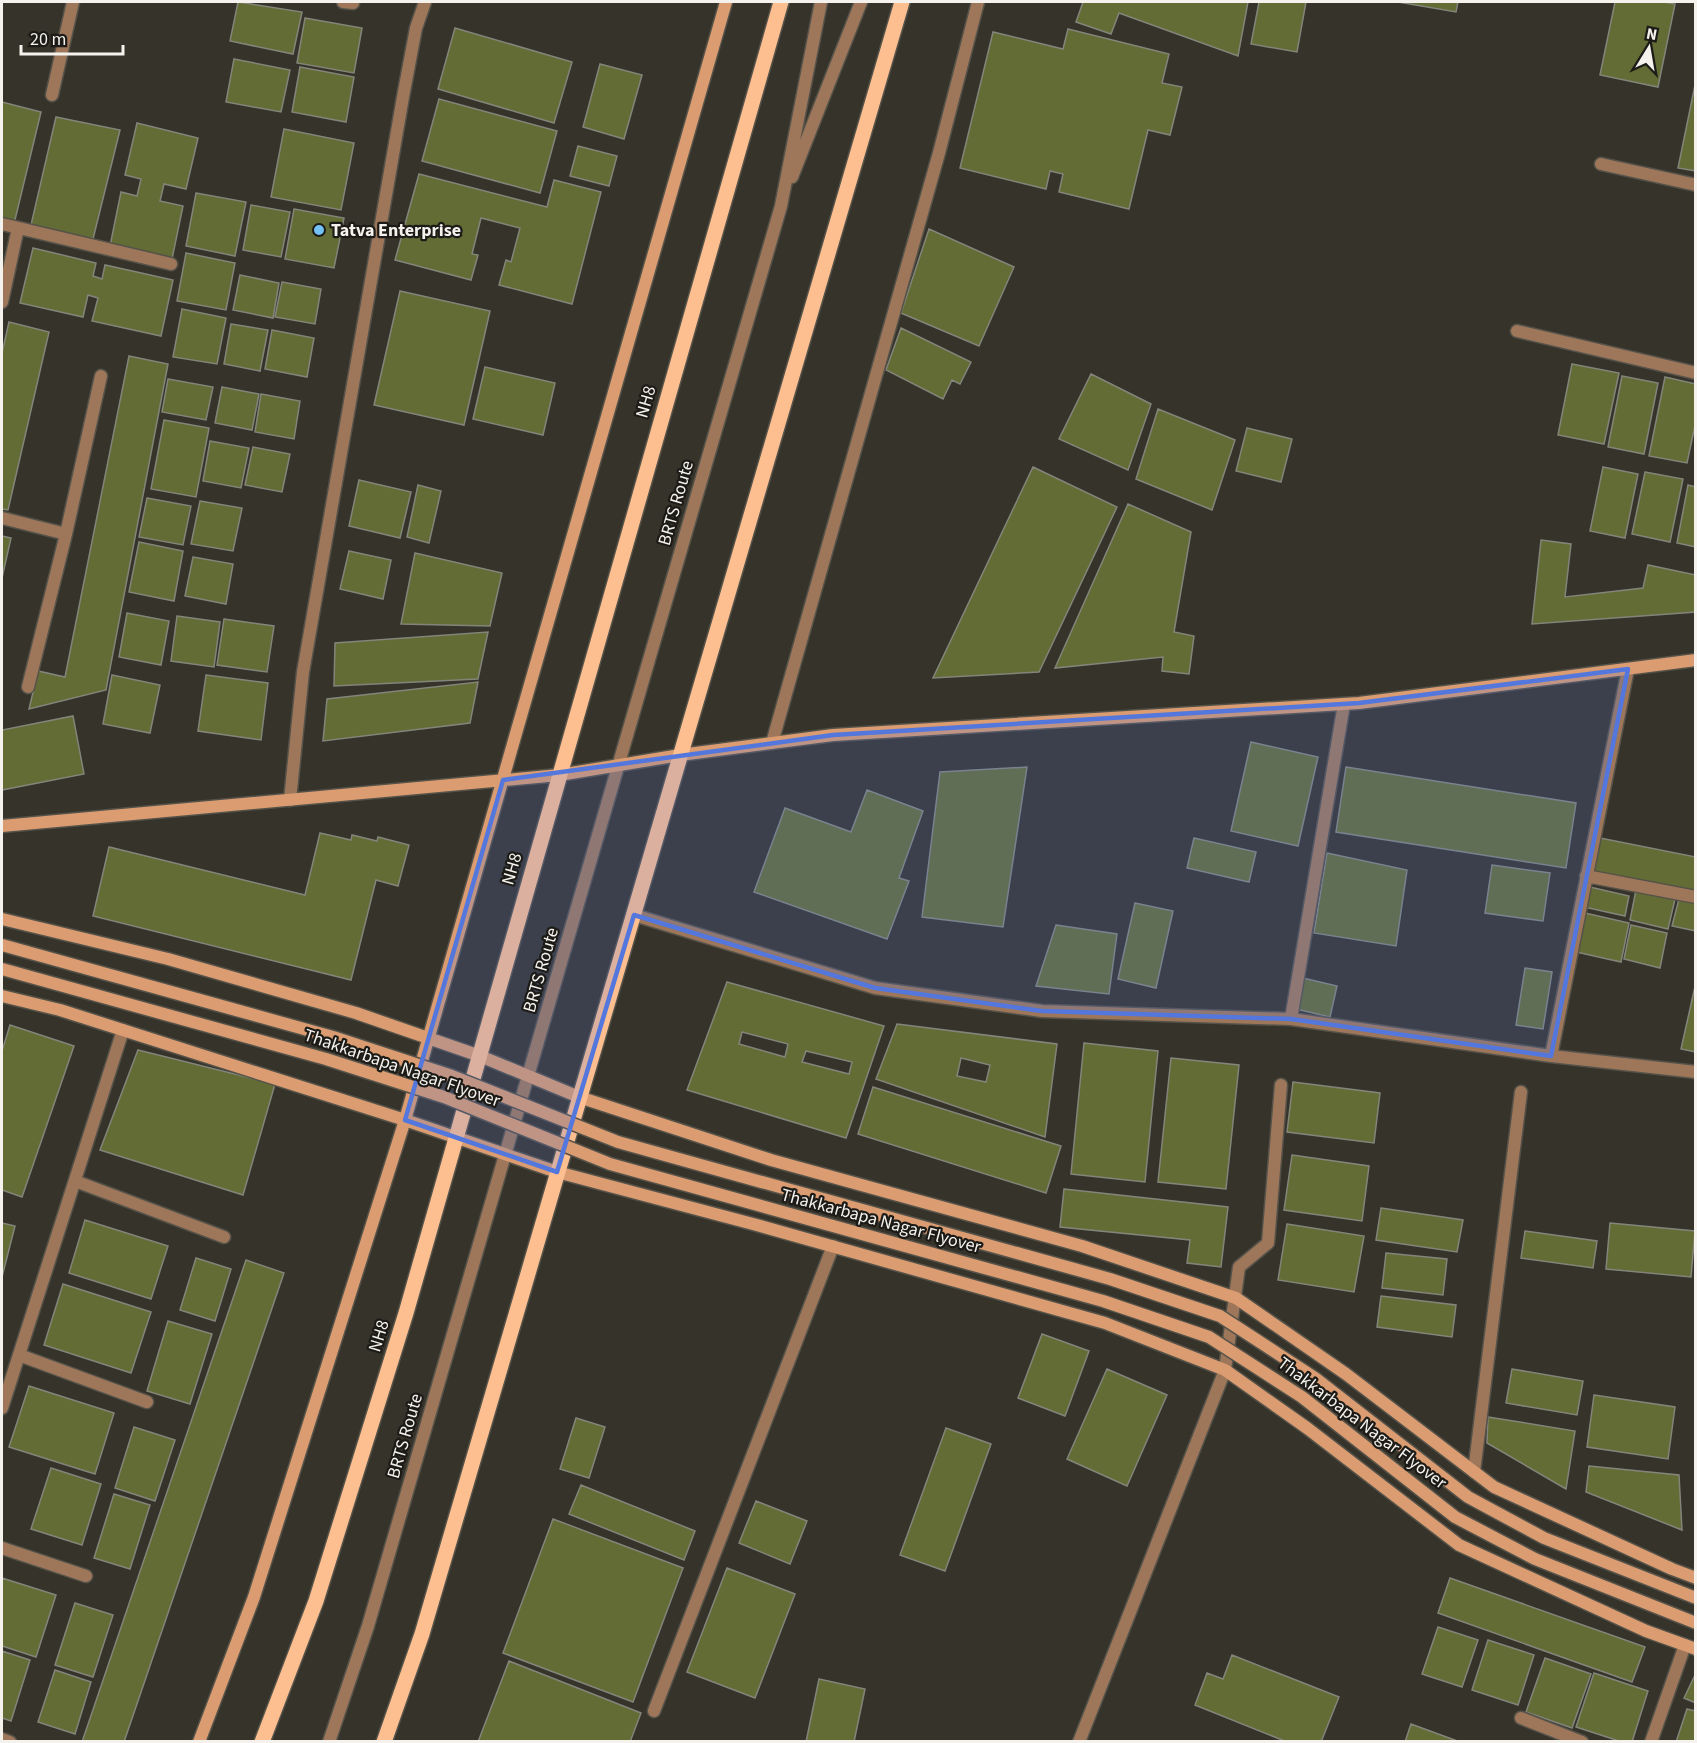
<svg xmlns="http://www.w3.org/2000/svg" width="1697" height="1743" viewBox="0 0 1697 1743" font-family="'Source Sans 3',sans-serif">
<rect width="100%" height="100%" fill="#36332a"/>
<path fill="#626c34" stroke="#83857b" stroke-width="1.5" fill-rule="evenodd" d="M238,2l64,10 -9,42 -63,-13z
M1083,2h165l-10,54 -119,-43 -8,21 -35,-12z
M1259,2h47l-9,50 -46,-8z
M1398,2h60l-2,10z
M1615,2h49l11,2 -17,83 -58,-12z
M305,18l57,10 -8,45 -57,-10z
M455,28l117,34 -18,61 -116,-34z
M1068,29l101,25 -7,29 20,4 -12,48 -22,-5 -19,79 -70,-17 4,-18 -13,-3 -4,18 -86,-21 33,-136 70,17z
M234,59l56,11 -9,42 -55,-10z
M600,64l42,11 -18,64 -41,-12z
M300,67l54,10 -8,45 -54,-10z
M1695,85h1v86l-18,-3z
M439,99l118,32 -17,62 -118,-32z
M2,102l39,10 -27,112 -12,-3z
M56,117l64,13 -27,109 -62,-14z
M137,123l61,15 -12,51 -22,-5 -4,17 23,5 -11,53 -62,-13 11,-54 16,4 4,-17 -16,-4z
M284,129l70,14 -13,67 -70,-13z
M578,146l39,10 -8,30 -39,-10z
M419,174l128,33 7,-27 47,12 -29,112 -73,-19 7,-25 5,2 9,-34 -39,-10 -9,36 6,1 -7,25 -76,-20z
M196,193l50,9 -11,54 -49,-10z
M251,205l39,7 -9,45 -38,-7z
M294,209l50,9 -10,50 -49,-9z
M929,229l85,38 -35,79 -78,-33z
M33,248l63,15 -3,13 9,3 3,-14 68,15 -12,56 -69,-15 6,-23 -10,-3 -5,22 -63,-14z
M186,253l49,10 -9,47 -49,-9z
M240,275l39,8 -6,35 -40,-8z
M282,282l39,7 -6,35 -40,-7z
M400,291l90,20 -26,114 -90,-20z
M182,309l44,9 -9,46 -44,-7z
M9,322l40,10 -41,178 -6,-1v-156z
M231,324l37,6 -8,41 -36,-7z
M901,328l70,34 -11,22 -8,-4 -9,19 -57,-29z
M272,330l42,8 -7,39 -42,-8z
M129,356l39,8 -62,326 -77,19 9,-38 27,6z
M1572,364l47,9 -15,71 -46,-9z
M485,367l70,16 -12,52 -70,-16z
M1091,374l60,30 -23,66 -69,-31z
M1622,376l36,7 -14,71 -36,-7z
M1665,377l31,7v37l-9,42 -38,-7z
M168,379l45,8 -7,33 -44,-8z
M222,387l37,7 -7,36 -37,-7z
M261,394l39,7 -6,38 -39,-7z
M1158,409l77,31 -23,70 -76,-31z
M164,420l45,8 -13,69 -45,-8z
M1247,428l45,11 -11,43 -45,-11z
M210,441l39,7 -8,40 -38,-7z
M253,447l37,7 -8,38 -37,-7z
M1033,467l84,40 -78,165 -106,6z
M1603,467l35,7 -13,64 -35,-7z
M1645,472l38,7 -13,63 -38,-8z
M359,480l52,12 -11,46 -51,-12z
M418,485l23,6 -12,52 -22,-6z
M1688,485l8,2v60l-19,-4z
M147,498l44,8 -8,39 -44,-8z
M200,501l42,7 -9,43 -42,-7z
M1128,504l63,28 -17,100 20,4 -5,38 -27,-3 1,-14 -108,11z
M2,536l9,2 -9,40z
M1541,540l30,4 -6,53 78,-9 5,-23 48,10v37l-164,12z
M139,542l44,9 -9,50 -45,-9z
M349,551l42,9 -8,39 -43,-10z
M415,553l87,20 -12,53 -89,-2z
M193,557l40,7 -7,40 -41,-8z
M127,613l42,8 -8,44 -42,-8z
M177,616l43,6 -6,45 -43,-6z
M224,619l50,7 -7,46 -50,-7z
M488,632l-10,47 -144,7 1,-43z
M112,675l48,10 -10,48 -47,-9z
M206,675l62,8 -7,57 -63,-9z
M478,682l-8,41 -147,18 4,-42z
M73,716l11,58 -82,16v-60z
M1251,742l67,15 -20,89 -67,-15z
M1027,767l-24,160 -81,-10 18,-145z
M1346,767l230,36 -10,65 -230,-36z
M867,790l56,21 -24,67 10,3 -22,58 -133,-47 31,-84 66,24z
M320,833l31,7 1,-5 25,6 1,-4 31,8 -11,41 -22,-6 -25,100 -258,-64 16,-69 196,48z
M1194,838l62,14 -7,30 -62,-14z
M1600,838l96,19v36l-103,-21z
M1327,853l80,17 -11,76 -82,-13z
M1492,865l58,8 -7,48 -58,-8z
M1590,887l39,9 -4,20 -41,-9z
M1636,890l39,9 -7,30 -38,-9z
M1679,899l17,3v29l-24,-5z
M1135,903l38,8 -17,77 -38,-9z
M1585,913l44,10 -8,39 -45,-10z
M1056,925l61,9 -8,60 -73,-8z
M1631,925l36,8 -7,35 -36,-9z
M1525,968l27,4 -9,57 -27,-4z
M1303,978l34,8 -7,31 -34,-8z
M727,982l157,44 -38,112 -159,-48zM742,1032l46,12 -3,13 -46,-13zM806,1051l46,11 -3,12 -47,-12z
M1696,982v70l-15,-3z
M897,1024l160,20 -12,93 -169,-58zM961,1058l29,7 -4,17 -29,-6z
M10,1025l64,21 -52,151 -20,-7v-139z
M1084,1043l74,8 -13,131 -74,-8z
M138,1050l137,34 -32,111 -143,-45z
M1171,1058l68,7 -13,124 -68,-7z
M1293,1082l87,11 -6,50 -87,-11z
M873,1087l188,59 -15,47 -188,-59z
M1292,1155l77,11 -7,55 -78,-11z
M1064,1189l164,18 -7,60 -34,-4 3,-23 -130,-13z
M1381,1208l82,12 -6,32 -81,-12z
M85,1220l83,26 -17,53 -82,-26z
M2,1223l13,3 -13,51z
M1610,1223l85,8 -4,46 -85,-8z
M1287,1224l77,12 -10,56 -76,-12z
M1525,1231l72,10 -4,27 -72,-10z
M1386,1253l61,6 -4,36 -61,-7z
M196,1258l35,11 -16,52 -35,-11z
M246,1260l38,13 -160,469h-42z
M63,1284l88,28 -20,61 -87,-28z
M1381,1296l75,9 -4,32 -75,-10z
M168,1321l44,13 -22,70 -43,-13z
M1042,1334l47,17 -24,65 -47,-18z
M1107,1369l60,26 -40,91 -60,-27z
M1512,1369l71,12 -6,34 -71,-12z
M29,1386l85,27 -19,61 -86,-27z
M1594,1395l81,12 -7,52 -81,-12z
M1488,1417l87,14 -9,58 -79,-46z
M576,1418l29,9 -16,51 -29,-9z
M134,1427l41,13 -20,61 -40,-13z
M946,1428l45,16 -46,127 -45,-16z
M1589,1466l90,9 3,55 -96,-38z
M51,1468l50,16 -19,61 -51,-16z
M581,1485l114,46 -11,29 -115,-46z
M114,1494l36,11 -20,64 -36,-11z
M756,1501l51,20 -17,43 -51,-21z
M553,1519l130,49 -50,134 -130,-49z
M727,1568l68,26 -40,104 -68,-26z
M2,1578l54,17 -20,62 -34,-11z
M1450,1578l195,69 -13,35 -194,-69z
M75,1603l38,12 -20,62 -38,-12z
M1438,1627l40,13 -16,47 -40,-13z
M1488,1640l46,15 -16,50 -46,-15z
M2,1651l28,9 -19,61 -9,-3z
M1232,1655l107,42 -18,45h-34l-92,-37 12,-32 16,6z
M1545,1658l46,16 -19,54 -46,-16z
M509,1661l132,52 -11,29h-152z
M55,1670l36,12 -16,52 -37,-12z
M1594,1673l54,18 -16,51h-10l-46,-15z
M1696,1673v30l-12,-5z
M819,1679l46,10 -11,53h-48z
M1687,1709l9,2v31h-20z
M1411,1724l49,18h-55z"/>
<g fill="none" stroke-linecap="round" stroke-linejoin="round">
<defs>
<path id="lane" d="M792,177l69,-175
M772,743l167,-590 39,-151
M329,1742l39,-116 413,-1420 40,-204"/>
<path id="street" d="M343,2l10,1
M52,95l21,-93
M1601,164l95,21
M2,224l169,40
M2,302l16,-74
M1517,331l179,42
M2,518l64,16
M28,687l38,-153 35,-158
M290,800l13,-128 100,-575 13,-69 9,-26
M1586,876l110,21
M634,915l241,73 167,23 249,8 260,37 145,16
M1291,1019l53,-315
M1551,1056l77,-387
M75,1181l149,56
M19,1355l128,47
M2,1408l121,-378
M1474,1472l47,-380
M2,1548l84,28
M654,1711l179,-465
M1521,1718l61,24
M2,1739l8,3
M1079,1742l146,-372 14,-103 29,-24 13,-158
M1651,1742l34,-97"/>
<path id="secondary" d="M2,826l557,-51 121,-20 153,-20 526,-32 337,-43
M2,919l166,40 188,54 124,43 99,41 192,63 311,86 154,52 110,76 148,113 178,82 24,9
M2,996l58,14 345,110 152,52 196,52 352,99 120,47 82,58 152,117 187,86 50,18
M199,1742l55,-145 151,-477 321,-1118"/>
<path id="primary" d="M262,1742l54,-141 90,-288 375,-1311
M384,1742l38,-108 480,-1632"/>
</defs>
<use href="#lane" stroke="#555249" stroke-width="15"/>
<use href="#street" stroke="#555249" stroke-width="15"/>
<use href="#secondary" stroke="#555249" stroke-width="15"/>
<use href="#primary" stroke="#555249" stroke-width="18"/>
<use href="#lane" stroke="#9e775b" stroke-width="12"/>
<use href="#street" stroke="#9e775b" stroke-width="12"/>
<use href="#secondary" stroke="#da9c70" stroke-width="12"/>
<use href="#primary" stroke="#fdbe90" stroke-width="15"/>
<defs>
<path id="secondary-bridge" d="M2,945l331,92 119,39 166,66 492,137 110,37 95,62 153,119 76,41 152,60
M2,969l324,90 118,38 166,67 493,137 106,36 93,60 153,120 80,42 161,64"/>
</defs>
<use href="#secondary-bridge" stroke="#555249" stroke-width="15" stroke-linecap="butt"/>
<use href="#secondary-bridge" stroke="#da9c70" stroke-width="12"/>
</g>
<path fill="#5377dd" fill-opacity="0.2" stroke="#5377dd" stroke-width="4.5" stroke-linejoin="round" d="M1628,669l-77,387 -260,-37 -249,-8 -167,-23 -241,-73 -77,257 -152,-52 98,-340 330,-45 526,-32z"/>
<circle fill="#73c1f5" stroke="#1c1b17" stroke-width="2" cx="319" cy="230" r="6"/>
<g text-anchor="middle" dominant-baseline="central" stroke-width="4.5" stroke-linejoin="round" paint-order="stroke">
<g font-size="18" font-weight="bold" fill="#f5f2ed" stroke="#1c1b17" text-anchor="start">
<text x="331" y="230">Tatva Enterprise</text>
</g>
<g font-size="18" fill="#f5f2ed" stroke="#1c1b17">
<text transform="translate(646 402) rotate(-74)">NH8</text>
<text transform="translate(676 503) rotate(-74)">BRTS Route</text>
<text transform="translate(512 869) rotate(-74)">NH8</text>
<text transform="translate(541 970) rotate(-74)">BRTS Route</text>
<text transform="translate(402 1068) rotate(19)">Thakkarbapa Nagar Flyover</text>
<text transform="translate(881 1221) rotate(15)">Thakkarbapa Nagar Flyover</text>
<text transform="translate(379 1336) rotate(-73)">NH8</text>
<text transform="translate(1362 1423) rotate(37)">Thakkarbapa Nagar Flyover</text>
<text transform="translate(405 1436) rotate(-74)">BRTS Route</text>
</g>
</g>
<rect width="1697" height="1743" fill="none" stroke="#f5f2ed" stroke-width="6"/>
<g transform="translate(1649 48) rotate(11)" stroke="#1c1b17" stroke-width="4.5" paint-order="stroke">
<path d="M0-4.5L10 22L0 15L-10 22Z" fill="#f5f2ed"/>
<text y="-9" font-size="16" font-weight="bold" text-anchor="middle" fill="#f5f2ed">N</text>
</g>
<path d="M21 45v9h102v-9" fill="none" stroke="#f5f2ed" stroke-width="3"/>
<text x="30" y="45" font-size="18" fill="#f5f2ed" stroke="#1c1b17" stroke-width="4.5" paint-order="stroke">20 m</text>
</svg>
